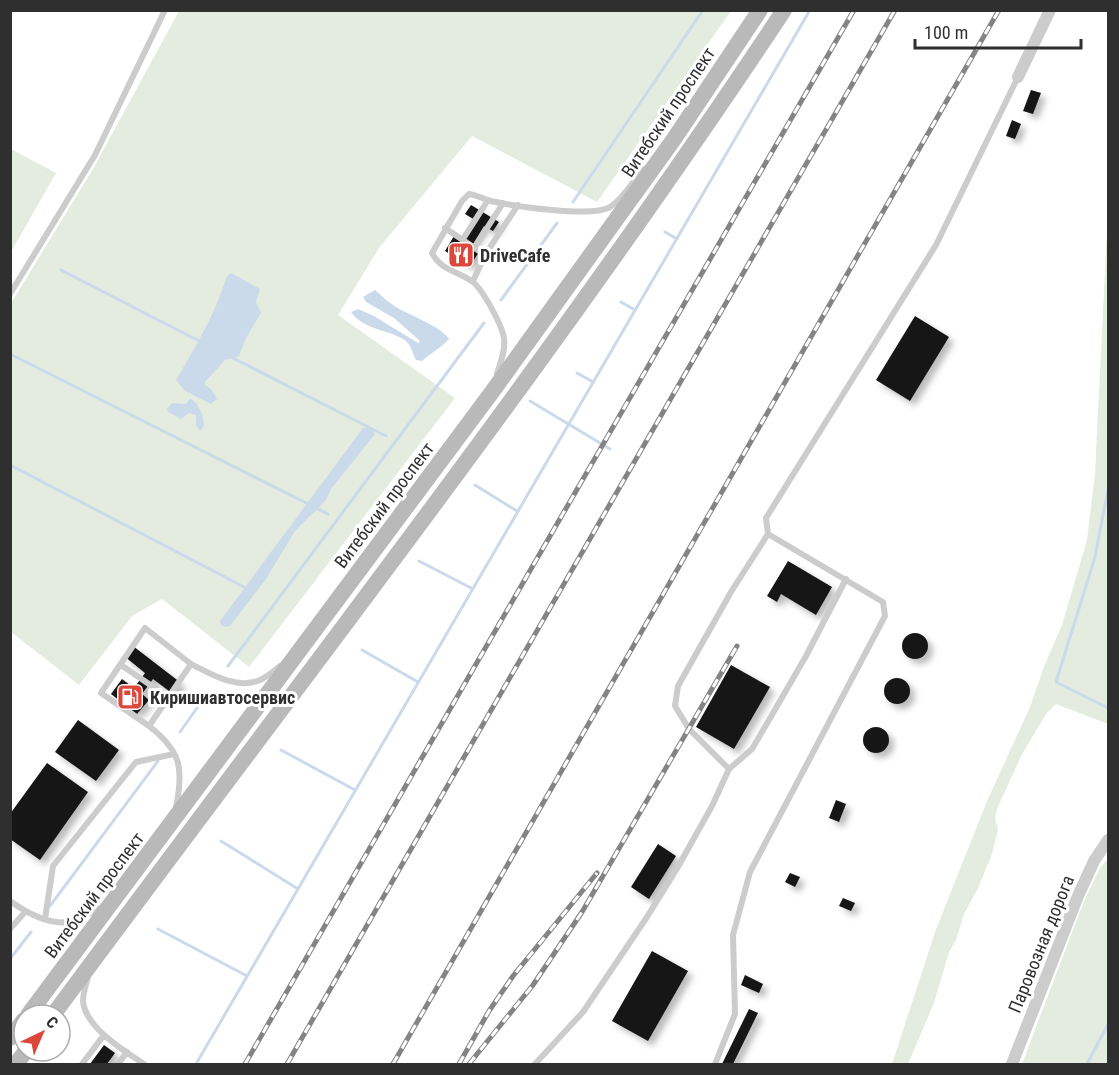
<svg xmlns="http://www.w3.org/2000/svg" width="1119" height="1075" viewBox="0 0 1119 1075" font-family="'Roboto Condensed',sans-serif">
<defs>
<filter id="shadow"><feDropShadow dx="5" dy="5" stdDeviation="3" flood-color="#0004"/></filter>
</defs>
<rect width="100%" height="100%" fill="#fff"/>
<path fill="#e3ecde" d="M179,11h552l-134,191 -125,-66 -93,112 -41,67 117,83 -206,269 -87,-68 -30,17 -53,69 -68,-53 -1,-327 83,-136z
M11,149l45,24 -45,79z
M1108,210v514l-52,-20 -10,10 -25,42 -24,53 -2,9 3,12 -7,27 -13,31 -14,26 -8,26 -7,12 -15,51 -26,61h-16l43,-132 52,-131 43,-94 15,-43 17,-39 25,-85 8,-67z
M1108,859v205h-86l62,-163 17,-35z"/>
<path fill="#cbdaea" d="M231,273l29,16 -4,13 5,11 -15,25 -7,18 -14,4 -20,22v3l6,4 6,10 -6,5 -26,-13 -9,-11c20,-34 39,-66 51,-104z
M375,290c6,5 12,11 18,15 15,10 48,21 56,34 -6,7 -19,15 -27,22l-6,-1c-4,-7 -5,-17 -13,-21 -17,-10 -39,-9 -52,-27l7,-3 16,7 44,27 2,-2 -26,-23 -28,-16 -3,-5z
M190,398c9,6 14,17 14,28l-4,5 -4,-6v-10l-7,-2 -8,6 -13,-7 -1,-4 5,-5 14,1z
M370,427l5,7 -44,55 -5,11 -31,31 -29,48 -36,47 -4,1 -5,-2 -1,-4 143,-193z"/>
<g fill="none" stroke-linecap="round" stroke-linejoin="round">
<path stroke="#cbdaea" stroke-width="3" d="M573,202l130,-192
M665,232l12,7
M61,270l140,72
M501,300l56,-77
M621,302l14,8
M10,354l318,160
M231,357l155,79
M577,373l16,9
M530,401l80,48
M10,465l238,124
M475,485l42,26
M1108,489l-13,68 -39,125 52,26
M419,561l54,28
M362,650l56,32
M228,666l256,-343
M180,732l27,-38
M281,750l74,40
M221,841l77,48
M50,906l108,-145
M158,929l89,47
M10,959l21,-27
M196,1064l614,-1054
M1087,1064l21,-40"/>
</g>
<path fill="#161616" filter="url(#shadow)" d="M1031,90l10,3 -8,21 -10,-3z
M1012,120l9,4 -6,15 -9,-3z
M471,205l28,17 -6,9 -9,-5 -11,18 -9,-5 11,-19 -10,-6z
M454,236l25,16 -9,14 -25,-15z
M915,316l34,21 -39,64 -34,-21z
M788,561l44,26 -16,28 -35,-21 -4,8 -10,-6z
M902 646a13 13 0 1 1 26 0a13 13 0 1 1-26 0Z
M133,646l48,37 -8,11 -20,-15 -11,15 7,6 -12,14 -26,-20 11,-15 12,9 11,-15 -21,-17z
M731,665l39,22 -36,62 -38,-22z
M884 691a13 13 0 1 1 26 0a13 13 0 1 1-26 0Z
M78,720l41,30 -23,31 -41,-29z
M863 740a13 13 0 1 1 26 0a13 13 0 1 1-26 0Z
M47,763l41,29 -48,68 -30,-21v-25z
M836,800l10,4 -7,18 -10,-4z
M658,844l18,12 -27,43 -18,-12z
M790,873l10,4 -5,10 -10,-5z
M843,898l12,5 -4,8 -12,-5z
M652,951l36,20 -40,70 -36,-20z
M745,975l18,9 -4,9 -18,-8z
M749,1009l9,4 -25,51h-11z
M104,1045l11,8 -8,11h-17z"/>
<g fill="none" stroke-linecap="round" stroke-linejoin="round">
<path stroke="#ccc" stroke-width="6" d="M445,228l40,27
M463,239l25,-39
M475,247l28,-44
M473,281l12,-26 33,-50
M10,294l85,-139 70,-145
M497,374c3,-11 9,-24 7,-36 -2,-13 -21,-48 -31,-56 -14,-11 -32,-11 -41,-29l30,-52 7,-7c8,1 14,5 22,7 22,5 102,17 119,6 13,-8 23,-26 33,-38
M145,628l46,36 -42,62 -48,-33z
M191,664c20,10 46,26 69,16 7,-3 14,-9 20,-14
M121,665l47,32
M149,726c32,25 35,42 27,81
M729,769l23,-20 17,-29 37,-64 40,-77
M10,901c17,12 41,26 62,20 11,-2 20,-10 31,-14
M45,919l8,-53 83,-104 38,-8
M10,929l15,-17
M88,977c-2,8 -5,16 -5,24 2,26 41,50 61,63
M82,1064l22,-29
M118,1064l9,-12
M535,1064l48,-52 64,-95 32,-52 33,-59 17,-37 -40,-40 -14,-23 3,-20 53,-94 37,-58
M715,1064l20,-50 -2,-79 17,-63 135,-256 -2,-14 -115,-68 -2,-16 170,-273 82,-168"/>
<path stroke="#ccc" stroke-width="12" d="M1018,77l32,-67
M1012,1064l66,-168 16,-35 14,-21"/>
<path stroke="#b9b9b9" stroke-width="16" d="M28,1015l464,-623 182,-253 86,-129
M53,1015c246,-333 502,-659 731,-1005
M10,1038l14,-18
M16,1064l10,-13"/>
<defs>
<path id="rail" d="M245,1064l609,-1054
M287,1064l608,-1054
M393,1064l606,-1054
M459,1064l30,-53 24,-35 84,-103
M469,1064l64,-79 49,-73 155,-266"/>
</defs>
<use href="#rail" stroke="#848484" stroke-width="5"/>
<use href="#rail" stroke="#fff" stroke-width="3" stroke-dasharray="9" stroke-linecap="butt"/>
</g>
<defs>
<symbol id="restaurant-square" viewBox="-11 -11 22 22"><rect x="-9" y="-9" width="18" height="18" rx="4" fill="#dc473c" stroke="#fff"/><path d="M-5-6h1v4h1v-4h1v4h1v-4h1v5L-1.5 .5V6h-2V.5L-5-1ZM5-6V6H3V1.5H1.5Q1.5-4 5-6Z" fill="#fff"/></symbol>
<symbol id="fuel-square" viewBox="-11 -11 22 22"><rect x="-9" y="-9" width="18" height="18" rx="4" fill="#dc473c" stroke="#fff"/><path d="M-5.5-6h7V0h2V4h1.3V-2.5L3-4.5l.8-.8L6-3V5H2.5V1h-1V6h-7ZM-4.2-4.7v3.2H.2V-4.7Z" fill="#fff"/></symbol>
</defs>
<g fill-rule="evenodd">
<use href="#restaurant-square" x="446" y="240" width="30" height="30"/>
<use href="#fuel-square" x="115" y="682" width="30" height="30"/>
</g>
<g text-anchor="middle" dominant-baseline="central" stroke-width="6" stroke-linejoin="round" paint-order="stroke">
<g font-size="18" fill="#2f2f2f" stroke="#fff">
<text transform="translate(668 112) rotate(-56)">Витебский проспект</text>
<text transform="translate(384 505) rotate(-53)">Витебский проспект</text>
<text transform="translate(94 895) rotate(-53)">Витебский проспект</text>
<text transform="translate(1041 944) rotate(-68)">Паровозная дорога</text>
</g>
<g font-size="18" font-weight="bold" fill="#2f2f2f" stroke="#fff" text-anchor="start">
<text x="480" y="255">DriveCafe</text>
<text x="150" y="697">Киришиавтосервис</text>
</g>
</g>
<rect width="1119" height="1075" fill="none" stroke="#2f2f2f" stroke-width="24"/>
<g transform="translate(42 1033) rotate(44)"><circle r="28" fill="#ffffff" stroke="#acacac" stroke-width="1.5"/>
<path d="M0-4.5L10 22L0 15L-10 22Z" fill="#dc473c"/>
<text y="-9" font-size="16" font-weight="bold" text-anchor="middle" fill="#2f2f2f">С</text>
</g>
<path d="M915 39v9h166v-9" fill="none" stroke="#2f2f2f" stroke-width="3"/>
<text x="924" y="39" font-size="18" fill="#2f2f2f" stroke="#ffffff" stroke-width="4.5" paint-order="stroke">100 m</text>
</svg>
